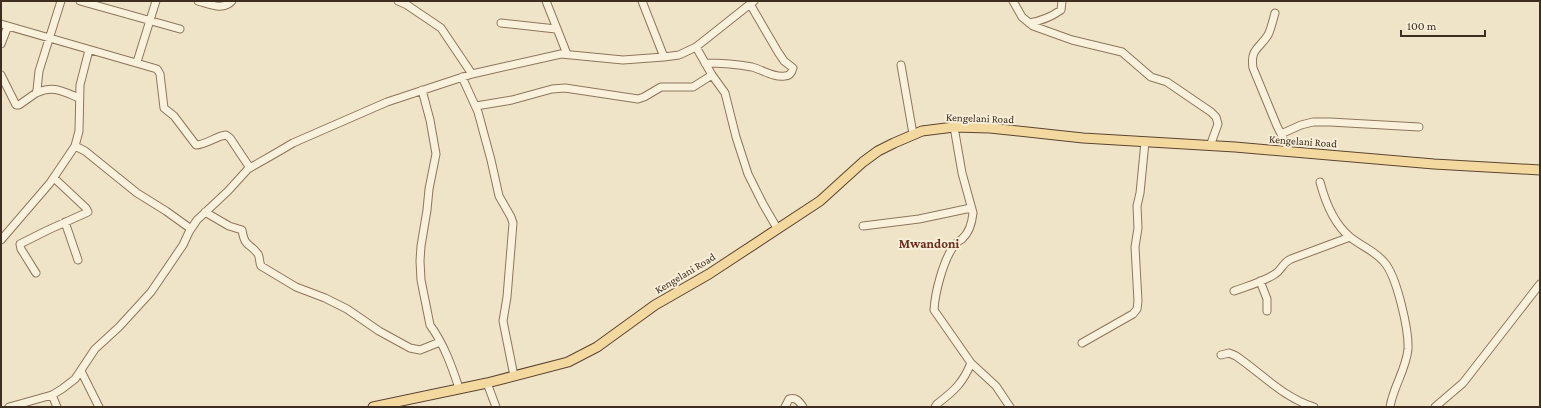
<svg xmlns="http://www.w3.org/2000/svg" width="1541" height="408" viewBox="0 0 1541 408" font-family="'Crimson Pro',serif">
<rect width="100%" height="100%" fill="#f0e4c8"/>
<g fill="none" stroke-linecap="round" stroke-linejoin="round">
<defs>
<path id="minor" d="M80,1l100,28
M198,1c11,3 25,10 34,0
M398,1l9,4 34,23 31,46
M546,1l21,53
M642,1l22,56
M1013,1l9,16 11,9 39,14 50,12 29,25 16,5 44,30 5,5 2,7 -8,22
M1275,13c-2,7 -4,16 -7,22 -9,14 -18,14 -15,33l24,58 13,26
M501,23l55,6
M1029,23c12,-2 22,-6 32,-13l1,-9
M1,24l156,45 3,5 4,34 10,8 22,29c10,0 20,-9 30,-10l4,3 20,30
M1,44l7,-18
M696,47l16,28 13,18 11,44 12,37 15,30 14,24
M137,62l19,-61
M705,63c16,0 31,1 47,4 11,3 22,11 33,9 5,0 7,-4 8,-8l-9,-7 -6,-9 -28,-48
M901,65l12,69
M1,75l15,30h3l17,-12 1,-3 2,-19 22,-70
M462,77l16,35 13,48 8,36 12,21 2,6 -6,74 -4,24 11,55
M422,90l8,30 6,34 -7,35 -2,21 -6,36 -1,15 1,19 9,45c14,19 22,42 29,63
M36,93c18,-8 26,-2 43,5
M476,106l36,-6 40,-11 13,-1 73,11 6,-2 17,-10h32l19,-12
M954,127l8,46 11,40c-1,10 -3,19 -11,26 -3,2 -7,4 -9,8 -10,15 -18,45 -19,63l37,53 25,23 14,21
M1281,134l20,-9 12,-3h17l89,5
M75,146l10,5 52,42 29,18 25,18
M1320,182c5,19 14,42 30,55 11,9 25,14 34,25 13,14 25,69 24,87 -2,21 -15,38 -18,58
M205,212l24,14 13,4c3,18 7,12 16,24 2,3 1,8 3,12l35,21 29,11 22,11 32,22 31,17 10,2 20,-8
M65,222l13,38
M863,226l56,-7 52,-11
M1,240l49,-57 25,-37 4,-15 1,-46 9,-35
M36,273l-15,-24 -1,-5 28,-14 40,-18 -2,-4 -32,-30
M1260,281l7,18v12
M1234,291c14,-5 29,-9 41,-17 7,-4 7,-11 16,-15l59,-22
M1082,343l51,-29 4,-5 1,-8 -3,-54 3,-19 -1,-22 3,-13 5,-51
M1221,355l8,-2 7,3c25,17 48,42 78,51
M81,371l18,36
M487,383l9,24
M9,407l43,-12
M57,407l-5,-12 10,-6 13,-10 20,-30 24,-22 32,-35 32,-47 6,-13 8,-12 31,-29 20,-22 28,-16 17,-10 94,-41 85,-28 89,-20 62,6 41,-3 15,-2 17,-8 58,-46
M785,407l4,-8c7,-2 10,2 14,8
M935,407l2,-3c17,-13 26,-21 34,-41
M1435,407l28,-24 77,-99"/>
<path id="major" d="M373,407l114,-24 81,-21 29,-15 58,-42 54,-31 111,-73 43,-39 15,-11 16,-8 28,-12 32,-4 36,1 93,10 152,9 199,17 106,6"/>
</defs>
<use href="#minor" stroke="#8d765c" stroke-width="9"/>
<use href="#major" stroke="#5b4430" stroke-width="11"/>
<use href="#minor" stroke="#faf1dc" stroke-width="7"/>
<use href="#major" stroke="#f3d9a0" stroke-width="9"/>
</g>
<g text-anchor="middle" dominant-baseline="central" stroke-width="4" stroke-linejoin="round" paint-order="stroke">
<g font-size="11" fill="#3d2e20" stroke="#f7eed8">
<text transform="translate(980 118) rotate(2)">Kengelani Road</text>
<text transform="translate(1303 141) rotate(4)">Kengelani Road</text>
<text transform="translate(685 273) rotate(-31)">Kengelani Road</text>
</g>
<g font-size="13" font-weight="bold" fill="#6b2e1e" stroke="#f7eed8">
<text x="929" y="243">Mwandoni</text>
</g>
</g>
<rect width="1541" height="408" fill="none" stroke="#3d2e20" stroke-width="4"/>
<path d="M1401 30v6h84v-6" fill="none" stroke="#3d2e20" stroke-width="2"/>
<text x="1407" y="30" font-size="12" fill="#3d2e20" stroke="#f7eed8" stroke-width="3" paint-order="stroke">100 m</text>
</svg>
